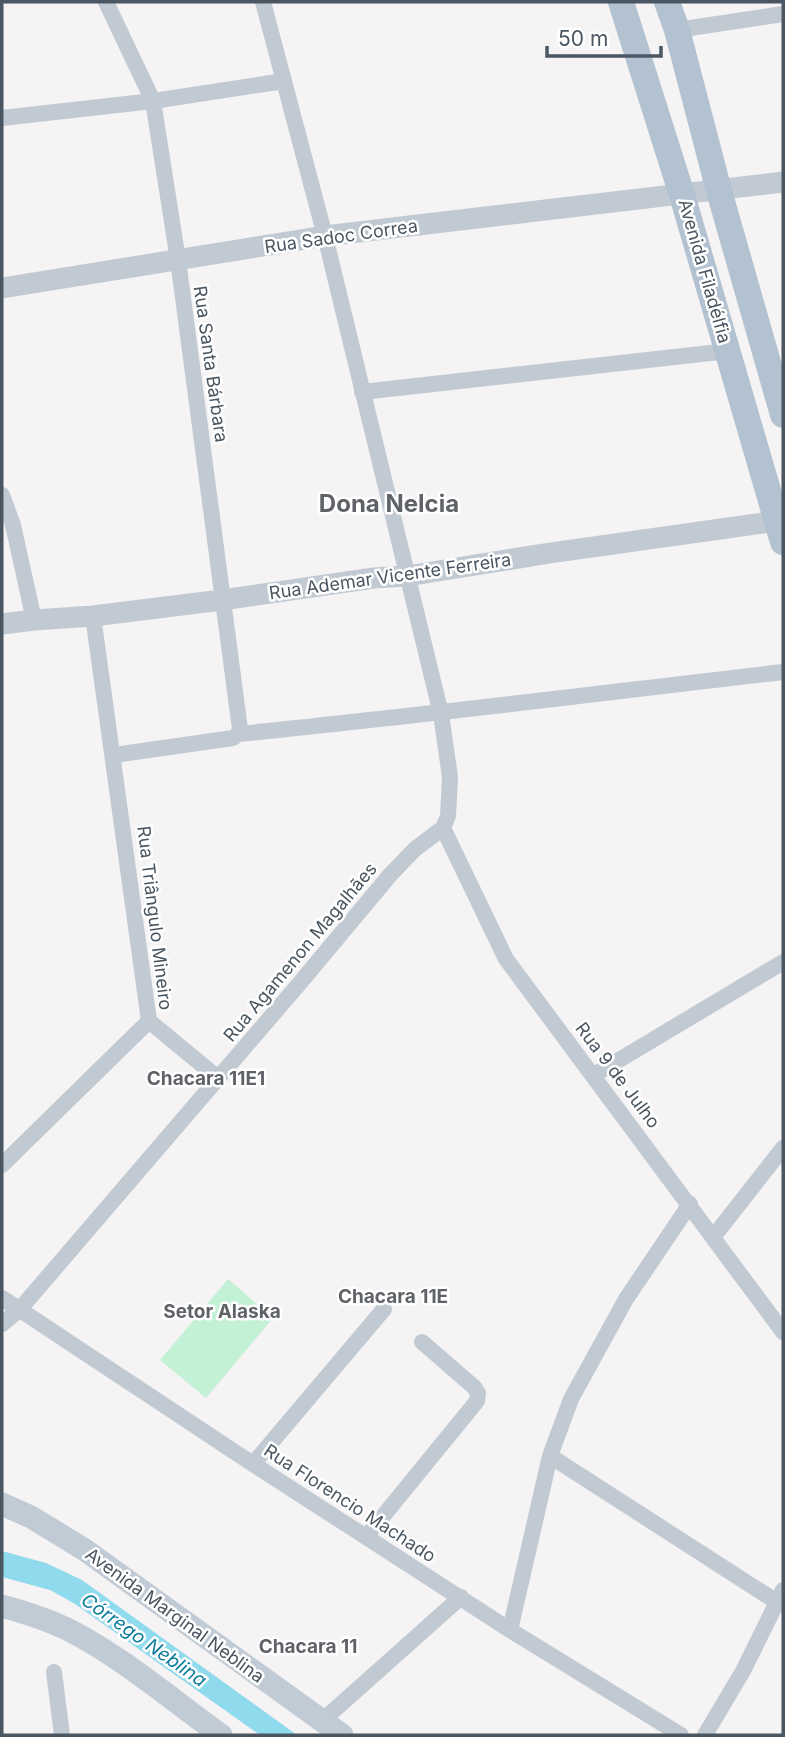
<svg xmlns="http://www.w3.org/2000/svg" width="785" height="1737" viewBox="0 0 785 1737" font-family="Inter,sans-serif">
<rect width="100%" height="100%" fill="#f5f3f3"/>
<path fill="#c3f1d5" d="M228,1279l45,39 -67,80 -46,-38z"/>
<path fill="#90daee" d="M2,1551l44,12 36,17 215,155h-37l-185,-131 -25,-14 -48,-13z"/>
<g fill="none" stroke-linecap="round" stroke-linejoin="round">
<path stroke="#c1cad2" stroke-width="16" d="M106,2l47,99 25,159 62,469 -2,5 -5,4 -119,17
M677,30l106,-16
M2,118l151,-17 131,-20
M362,392l366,-41
M2,495l11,30 21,95
M238,734c182,-18 363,-41 545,-62
M443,828l63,131 277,373
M149,1021l69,57
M594,1075l189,-113
M2,1165l147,-144 -56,-405
M714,1236l69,-88
M2,1298l251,166 257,166 171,105
M2,1324l18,-15 279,-325 91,-109 25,-26 28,-21 5,-12 2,-39 -9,-63 -116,-478 -62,-234
M550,1456l227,146
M253,1464l131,-155
M366,1537l111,-136 1,-8 -4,-6 -52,-45
M510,1630l40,-174 21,-57 55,-100 64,-95
M54,1672l8,63
M322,1721l139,-124
M705,1735l38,-64 40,-81"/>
<path stroke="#c1cad2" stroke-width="21" d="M2,288l323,-52 458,-54
M2,624l32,-4 59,-4 129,-16 152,-22 33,-2 143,-23 227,-32"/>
<path stroke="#c1cbd6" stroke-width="23" d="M2,1504l29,13 54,33 257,185
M2,1606c22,6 45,13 67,24 53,27 103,70 152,105"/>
<path stroke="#b3c2d1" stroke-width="26" d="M621,2l61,193 101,347
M667,2l10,28 42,161 64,224"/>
</g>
<g text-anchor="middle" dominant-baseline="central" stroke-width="5" stroke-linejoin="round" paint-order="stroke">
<g font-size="18" fill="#4a5661" stroke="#fff">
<text transform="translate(341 236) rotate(-8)">Rua Sadoc Correa</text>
<text transform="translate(705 271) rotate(74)">Avenida Filadélfia</text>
<text transform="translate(211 364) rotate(82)">Rua Santa Bárbara</text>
<text transform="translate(390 576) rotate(-8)">Rua Ademar Vicente Ferreira</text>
<text transform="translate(155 918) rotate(83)">Rua Triângulo Mineiro</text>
<text transform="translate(300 952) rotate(-50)">Rua Agamenon Magalhães</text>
<text transform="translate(618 1075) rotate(53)">Rua 9 de Julho</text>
<text transform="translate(350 1503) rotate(33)">Rua Florencio Machado</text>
<text transform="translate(175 1615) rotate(36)">Avenida Marginal Neblina</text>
</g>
<g font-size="19" font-weight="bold" fill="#5f6368" stroke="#fff">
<text x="206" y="1078">Chacara 11E1</text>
<text x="393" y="1296">Chacara 11E</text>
<text x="222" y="1311">Setor Alaska</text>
<text x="308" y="1646">Chacara 11</text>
</g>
<g font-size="19" font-style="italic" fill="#0c7c9b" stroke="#fff">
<text transform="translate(144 1640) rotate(35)">Córrego Neblina</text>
</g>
<g font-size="24" font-weight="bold" fill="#5f6368" stroke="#fff">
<text x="389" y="503">Dona Nelcia</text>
</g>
</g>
<rect width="785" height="1737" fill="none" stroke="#4a5661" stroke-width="7"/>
<path d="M547 46v10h114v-10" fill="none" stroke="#4a5661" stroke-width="3.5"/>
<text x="558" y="46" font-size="21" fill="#4a5661" stroke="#ffffff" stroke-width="5" paint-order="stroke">50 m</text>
</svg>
